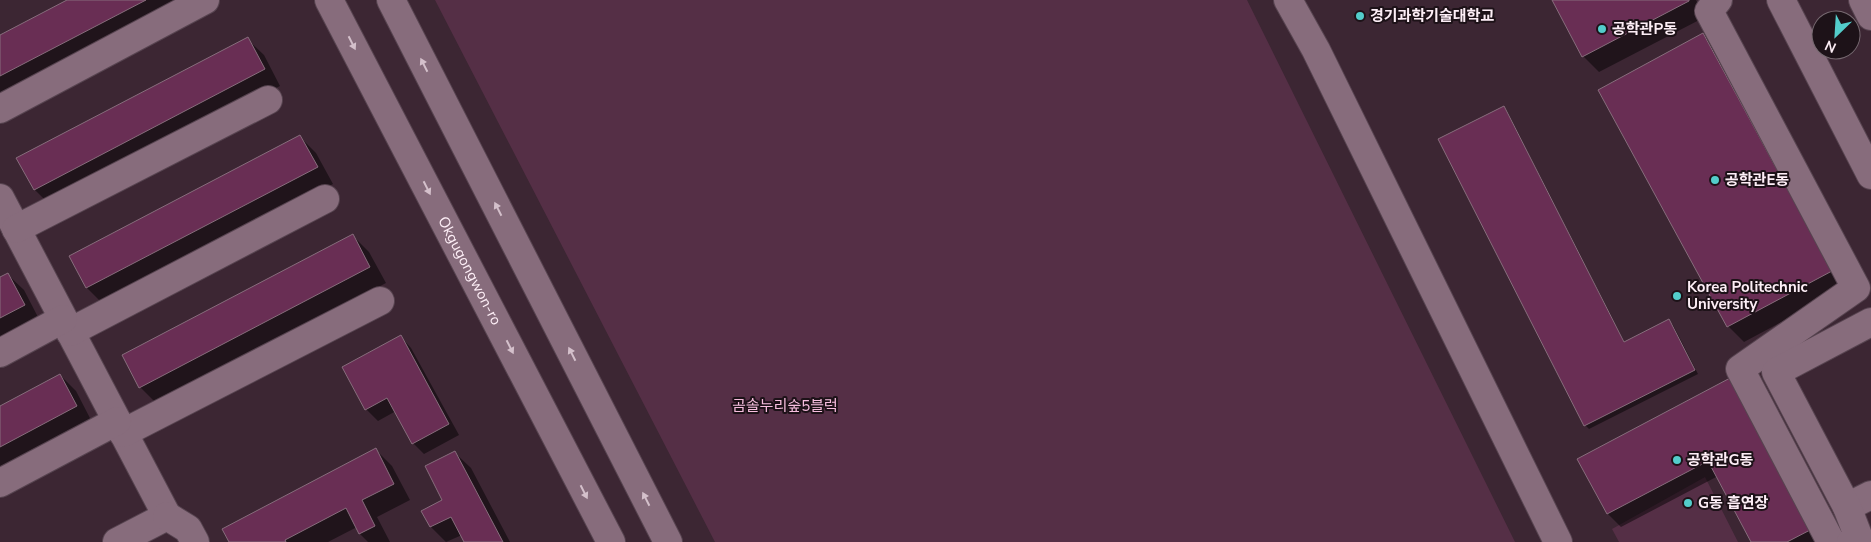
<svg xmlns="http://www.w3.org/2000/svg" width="1871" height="542" viewBox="0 0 1871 542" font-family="'Nunito Sans','Noto Sans KR',sans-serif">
<rect width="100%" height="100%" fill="#3c2633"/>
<path fill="#552f46" d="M435,0h812l268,542h-800z
M1705,477l33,65h-119l-7,-13z"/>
<path fill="#0007" d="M70,0h123l-193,101v-64z
M1554,0h142l9,17 -106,55 -16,-16z
M1703,35l16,16 128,236 -103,55 -16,-16z
M247,39l17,16 16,31 -229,120 -16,-16z
M1504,107l3,4 118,232 44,-22 4,4 25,49 -109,55 -4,-4z
M300,137l16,16 17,31 -230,120 -16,-16 -16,-32z
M353,236l16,16 17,31 -230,120 -16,-16z
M7,274l17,16 16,31 -40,21v-64z
M400,336l11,12 48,87 -35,19 -11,-11 -17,-32 -18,10 -12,-12 -23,-42z
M60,375l16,16 16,31 -92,49v-64z
M1732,379l93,163h-72l-35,-66 -97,51 -13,-13 -29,-55z
M376,450l16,16 18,34 -33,17 13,25h-22l-8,-8 -3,-7 -29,15h-98z
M454,452l17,16 39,74h-45l-3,-7 -16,7 -15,-15 13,-26z"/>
<path fill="#692e54" stroke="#876d7c" d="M67,0h79l-146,76v-41z
M1552,0h137v1l-107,56z
M1703,33l129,238 -105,56 -129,-237z
M248,37l17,32 -231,121 -18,-32z
M1504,106l120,236 45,-23 26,51 -111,56 -146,-287z
M300,135l18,32 -232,121 -17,-32z
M353,234l17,33 -231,121 -17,-33z
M8,273l17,32 -25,13v-41z
M401,335l48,89 -37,20 -25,-46 -22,12 -23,-43z
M60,374l17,32 -77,41v-41z
M1732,377l80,152 -25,13h-36l-43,-81 -101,53 -30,-55z
M376,448l18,36 -32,16 13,26 -16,8 -13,-26 -61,32 1,2h-57l-7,-13z
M455,451l48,91h-39l-13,-25 -21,10 -9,-16 21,-11 -17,-34z"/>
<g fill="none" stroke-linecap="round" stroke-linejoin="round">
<defs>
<g id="minor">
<path id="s1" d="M329,0l282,542"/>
<path d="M391,0l277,542"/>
<path d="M1288,0l28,50 242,492"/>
<path d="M1718,0l-9,11 147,277 -116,81 91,173"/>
<path d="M1781,0l90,175"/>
<path d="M1863,0l8,16"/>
<path d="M0,109l205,-109"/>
<path d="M0,198l167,318 -50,26"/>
<path d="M16,229l252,-129"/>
<path d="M70,332l255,-133"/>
<path d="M0,353l63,-34"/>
<path d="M123,433l257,-132"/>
<path d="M0,483l117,-62"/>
<path d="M1847,507l24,-12"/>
<path d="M167,516l21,13 7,13"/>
<path d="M1851,542l8,-4 -12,-31 -71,-135 95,-50"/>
</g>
</defs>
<use href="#minor" stroke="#574450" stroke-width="30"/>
<use href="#minor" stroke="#876c7c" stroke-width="28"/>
</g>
<defs><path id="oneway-solid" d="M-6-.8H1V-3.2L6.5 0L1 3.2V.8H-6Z" transform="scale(1.25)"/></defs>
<g fill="#d4c0cb">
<use href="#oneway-solid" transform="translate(352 43) rotate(63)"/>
<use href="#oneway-solid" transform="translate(424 65) rotate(-117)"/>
<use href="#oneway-solid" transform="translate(427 188) rotate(63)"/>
<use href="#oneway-solid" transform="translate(498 209) rotate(-117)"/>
<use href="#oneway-solid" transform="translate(510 347) rotate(63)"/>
<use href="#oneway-solid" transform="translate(572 354) rotate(-117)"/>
<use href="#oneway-solid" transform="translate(584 492) rotate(63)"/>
<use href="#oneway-solid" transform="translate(646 499) rotate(-117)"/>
</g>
<g fill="#53cdcb" stroke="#1d1218" stroke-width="2">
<circle cx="1360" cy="16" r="5"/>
<circle cx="1602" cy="29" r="5"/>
<circle cx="1715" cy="180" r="5"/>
<circle cx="1677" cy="296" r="5"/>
<circle cx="1677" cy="460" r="5"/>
<circle cx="1688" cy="503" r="5"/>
</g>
<g text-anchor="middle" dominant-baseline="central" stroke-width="4" stroke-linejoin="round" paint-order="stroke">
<g font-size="15" font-weight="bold" fill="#fdeef6" stroke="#1d1218" text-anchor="start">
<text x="1370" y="16">경기과학기술대학교</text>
<text x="1612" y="29">공학관P동</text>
<text x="1725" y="180">공학관E동</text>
<text x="1687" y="287">Korea Politechnic<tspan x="1687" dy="17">University</tspan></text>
<text x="1687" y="460">공학관G동</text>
<text x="1698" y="503">G동 흡연장</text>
</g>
<g font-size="15" fill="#fdeef6" stroke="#1d1218">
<text stroke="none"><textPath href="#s1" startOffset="305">Okgugongwon-ro</textPath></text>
</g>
<g font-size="15" fill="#f7bedf" stroke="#1d1218">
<text x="785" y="406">곰솔누리숲5블럭</text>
</g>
</g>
<g transform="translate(1836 35) rotate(205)"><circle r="24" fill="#1d1218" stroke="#776a71"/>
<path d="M0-4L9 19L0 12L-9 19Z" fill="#53cdcb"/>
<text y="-8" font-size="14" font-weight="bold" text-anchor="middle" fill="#fdeef6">N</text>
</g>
</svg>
